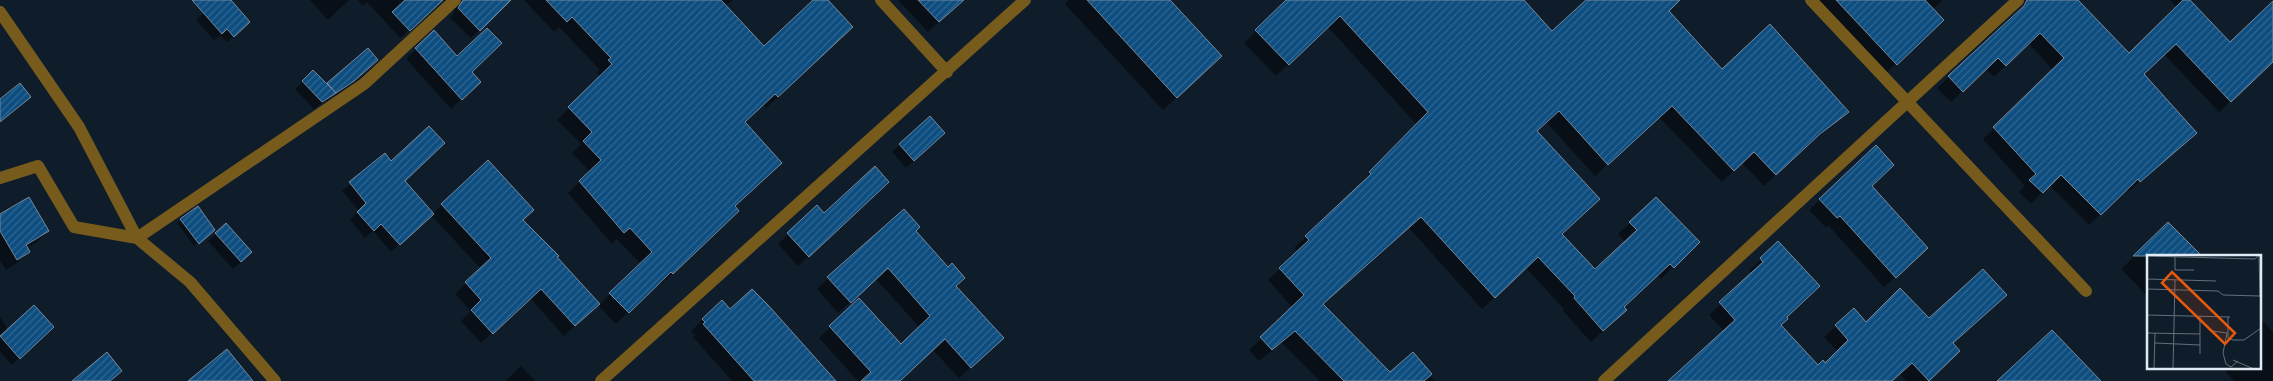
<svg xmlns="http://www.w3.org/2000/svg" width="2273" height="381" viewBox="0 0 2273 381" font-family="Raleway,sans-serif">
<defs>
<pattern id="building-hatch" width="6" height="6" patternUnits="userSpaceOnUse" patternTransform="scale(1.25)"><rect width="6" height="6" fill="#0d4d7f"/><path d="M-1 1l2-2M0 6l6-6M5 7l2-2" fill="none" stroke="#306792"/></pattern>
</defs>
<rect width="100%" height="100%" fill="#0f1d2b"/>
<path fill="#0007" d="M218,0h11l13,29 -15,13 -7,-7 -6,5 -18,-20z
M310,0h39l-21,20z
M358,0h152l-39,38 -21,-20 4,-5 -2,-10 -8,-3 -44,38 -33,-36 -4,4z
M524,0h209l-8,7 39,41 51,-48h11l14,39 -74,69 -3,-4 -19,18 -10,85 -8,15 -66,63 -2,-2 -42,41 -18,-19 -34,31 -34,-38 -49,45 -20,-22 10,-10 -16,-17 26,-25 -50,-54 -40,37 -18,-21 -8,7 -15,-18 9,-9 -17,-20 42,-36 19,26 29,33 56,-52 33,58 78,85 42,-41 -24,-25 -5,5 -44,-51 22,-21 -18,-19 9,-9 -24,-24 44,-43 -4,-4 3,-3 -41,-43 -5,5z
M898,0h64l-34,32z
M1069,0h100l38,69 -44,41 -98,-106z
M1288,0h234l30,33 35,-33h93l-13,11 55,59 125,42 -40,34 -43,40 -22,-23 -20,19 -63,-65 -64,59 -49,-54 -10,9 63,68 -38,36 34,36 30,-29 -7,-8 12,-11 69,19 -38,37 -4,-4 -34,32 -10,15 -22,20 -28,-31 1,-2 -38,-41 -44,41 -73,-81 -87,77 68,69 39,1 5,6h-114l-38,-38 -23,18 -10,-11 44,-42 -25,-28 30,-28 -4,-4 65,-62 -1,-1 59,-60 -89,-98 -52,49 -32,-33z
M1814,0h129l-11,10 -1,21 -46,43z
M2031,0h45l52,55 49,-48 -7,-7h19l41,43 43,-40v58l-54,51 -55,-58 -21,20 41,70 -56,48 -2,-3 -37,36 -40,-40 -18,19 -12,-12 6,-6 -42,-47 70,-69 -25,-27 -34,34 -8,-8 -35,33 -14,-14z
M434,32l36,40 -1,20 -18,17 -45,-50z
M368,50l1,17 -55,42 -19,-20 18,-17 13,14z
M936,141l-30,27 -14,-16 8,-7z
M1870,186l46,73 -32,28 -56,-62 -2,3 -17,-18 11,-10z
M878,192l-80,74 -20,-22 39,-37 7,8z
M0,215l48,16 -11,11 -11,6 2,4 -11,11 -11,7 -6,-10z
M181,219l28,15 -15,12 -17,-23z
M2168,223l32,33h-52v41l-27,-28z
M914,231l41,56 36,62 -32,29 -26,-28 -34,31h-41l-39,-43 40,-38 42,46 19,-18 -44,-49 -38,34 -21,-24 11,-11z
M216,234l27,26 -10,9 -25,-28z
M1778,243l7,74 -5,9 38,40 7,-1 13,-13 -14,-15 12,-11 93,-6 65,-14 -42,38 7,7 -32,30h-21l-6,-7 -8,7h-222l54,-50 -15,-16 43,-41 -3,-3z
M722,301l8,10 104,70h-102l-39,-44 2,-2 -4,-4z
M0,316l8,14 38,4 -34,31 -12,-13z
M2259,317l14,15v49h-39l-12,-14h37z
M521,366l14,15h-30z"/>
<path fill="url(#building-hatch)" stroke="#77889a" d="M192,0h39l19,22 -16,15 -7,-8 -5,5z
M405,0h38l-33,31 -18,-19z
M463,0h48l-31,31 -22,-23z
M546,0h175l43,46 49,-46h15l25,27 -75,70 -3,-3 -30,28 37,41 -47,43 4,5 -66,63 -2,-2 -42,41 -20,-20 43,-41 -22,-24 -6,5 -45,-52 22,-21 -18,-19 9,-9 -24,-25 44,-43 -4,-4 3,-2 -39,-41 -5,5z
M918,0h46l-25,22z
M1087,0h83l52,56 -45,42z
M1286,0h238l28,31 34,-31h94l-11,11 53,58 48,-45 79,88 -29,22 -44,41 -22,-23 -20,19 -62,-65 -64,59 -49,-54 -22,20 63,68 -38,35 33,35 42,-39 -8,-8 27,-25 44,45 -26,26 -4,-4 -46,43 3,3 -24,21 -29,-33 1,-2 -37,-39 -43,41 -74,-81 -98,87 67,68 23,-20 19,22 -8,7h-80l-49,-50 -23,19 -12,-13 44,-42 -25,-27 30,-28 -4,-4 66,-62 -2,-2 59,-60 -88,-96 -51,49 -34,-35z
M1836,0h89l19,20 -47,45z
M2027,0h51l51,53 54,-53h7l40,42 43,-41v61l-42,40 -55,-58 -32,30 53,59 -57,49 -2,-3 -37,36 -40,-40 -18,18 -14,-13 7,-6 -43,-47 71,-69 -24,-25 -34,33 -8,-8 -35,34 -15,-16 76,-70z
M487,28l15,15 -30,29 9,10 -19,18 -47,-52 19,-18 23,26z
M368,48l10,12 -24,21 -18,12 -9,-10z
M313,70l23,23 -14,9 -20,-21z
M20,83l11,14 -31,25v-23z
M930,116l15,17 -31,28 -15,-17z
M429,126l16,17 -40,38 29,33 -34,31 -19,-21 -7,7 -17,-19 9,-9 -17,-21 36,-29 6,8z
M1876,145l18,20 -22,21 56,62 -32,30 -56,-62 -3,2 -18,-19z
M488,160l46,50 -11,10 36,36 -2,1 43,47 -25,22 -34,-37 -48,45 -22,-24 10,-10 -16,-18 26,-24 -50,-54z
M875,166l14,16 -80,75 -22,-24 30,-28 7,8z
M29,197l20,34 -23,14 4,7 -13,8 -17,-29v-17z
M198,206l17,24 -16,14 -19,-25z
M904,209l16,18 -4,4 32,36 4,-4 13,15 -9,8 48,52 -33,30 -26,-29 -45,42h-39l10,-9 -42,-46 30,-28 42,46 29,-28 -42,-48 -37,35 -24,-26z
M2168,222l34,34h-69z
M226,223l26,29 -11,10 -26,-29z
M1778,241l42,45 -33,31 1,2 -7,6 37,40 5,-5 2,3 23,-23 -13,-15 19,-17 12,14 34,-34 29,30 54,-49 24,26 -54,48 7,8 -31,30 -17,-18 -20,18h-224l67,-61 -16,-18 44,-40 -3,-4z
M752,289l16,16 68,76h-82l-51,-57 2,-2 -3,-3 20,-19 8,9z
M34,305l20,22 -34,32 -20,-23z
M2052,330l49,51h-104z
M227,349l26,32h-65z
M107,352l15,19 -12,10h-38z"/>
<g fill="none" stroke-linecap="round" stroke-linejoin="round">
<path stroke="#765b1d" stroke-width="12" d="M881,0l66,72
M1811,0l275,291
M0,12l79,115 58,111 227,-154 91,-84
M0,178l38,-12 36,61 63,11 53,44 85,99
M601,381l424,-381
M1604,381l414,-381"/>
</g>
<g transform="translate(2147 255)">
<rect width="114" height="114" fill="#0f1d2b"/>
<path fill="none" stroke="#636f7b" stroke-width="1" d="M0,1l108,3 4,-4M112,1l1,41M28,2v13h19M0,24l69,2M0,34l71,2 5,4 37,1M0,60l83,2M81,62v21l5,2h11l17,-12M65,76l15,2 -4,20 3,11 5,3 7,-6M0,78l53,1M8,88l45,2M53,99v-38M86,105l21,9M7,114l1,-36M26,114l2,-89M58,114h20"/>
<path fill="#e8590c" fill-opacity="0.15" stroke="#e8590c" stroke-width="2.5" d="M25,17l63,61 -10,11 -63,-61z"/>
<rect width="114" height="114" fill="none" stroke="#e0eaf4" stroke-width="2.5"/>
</g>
</svg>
